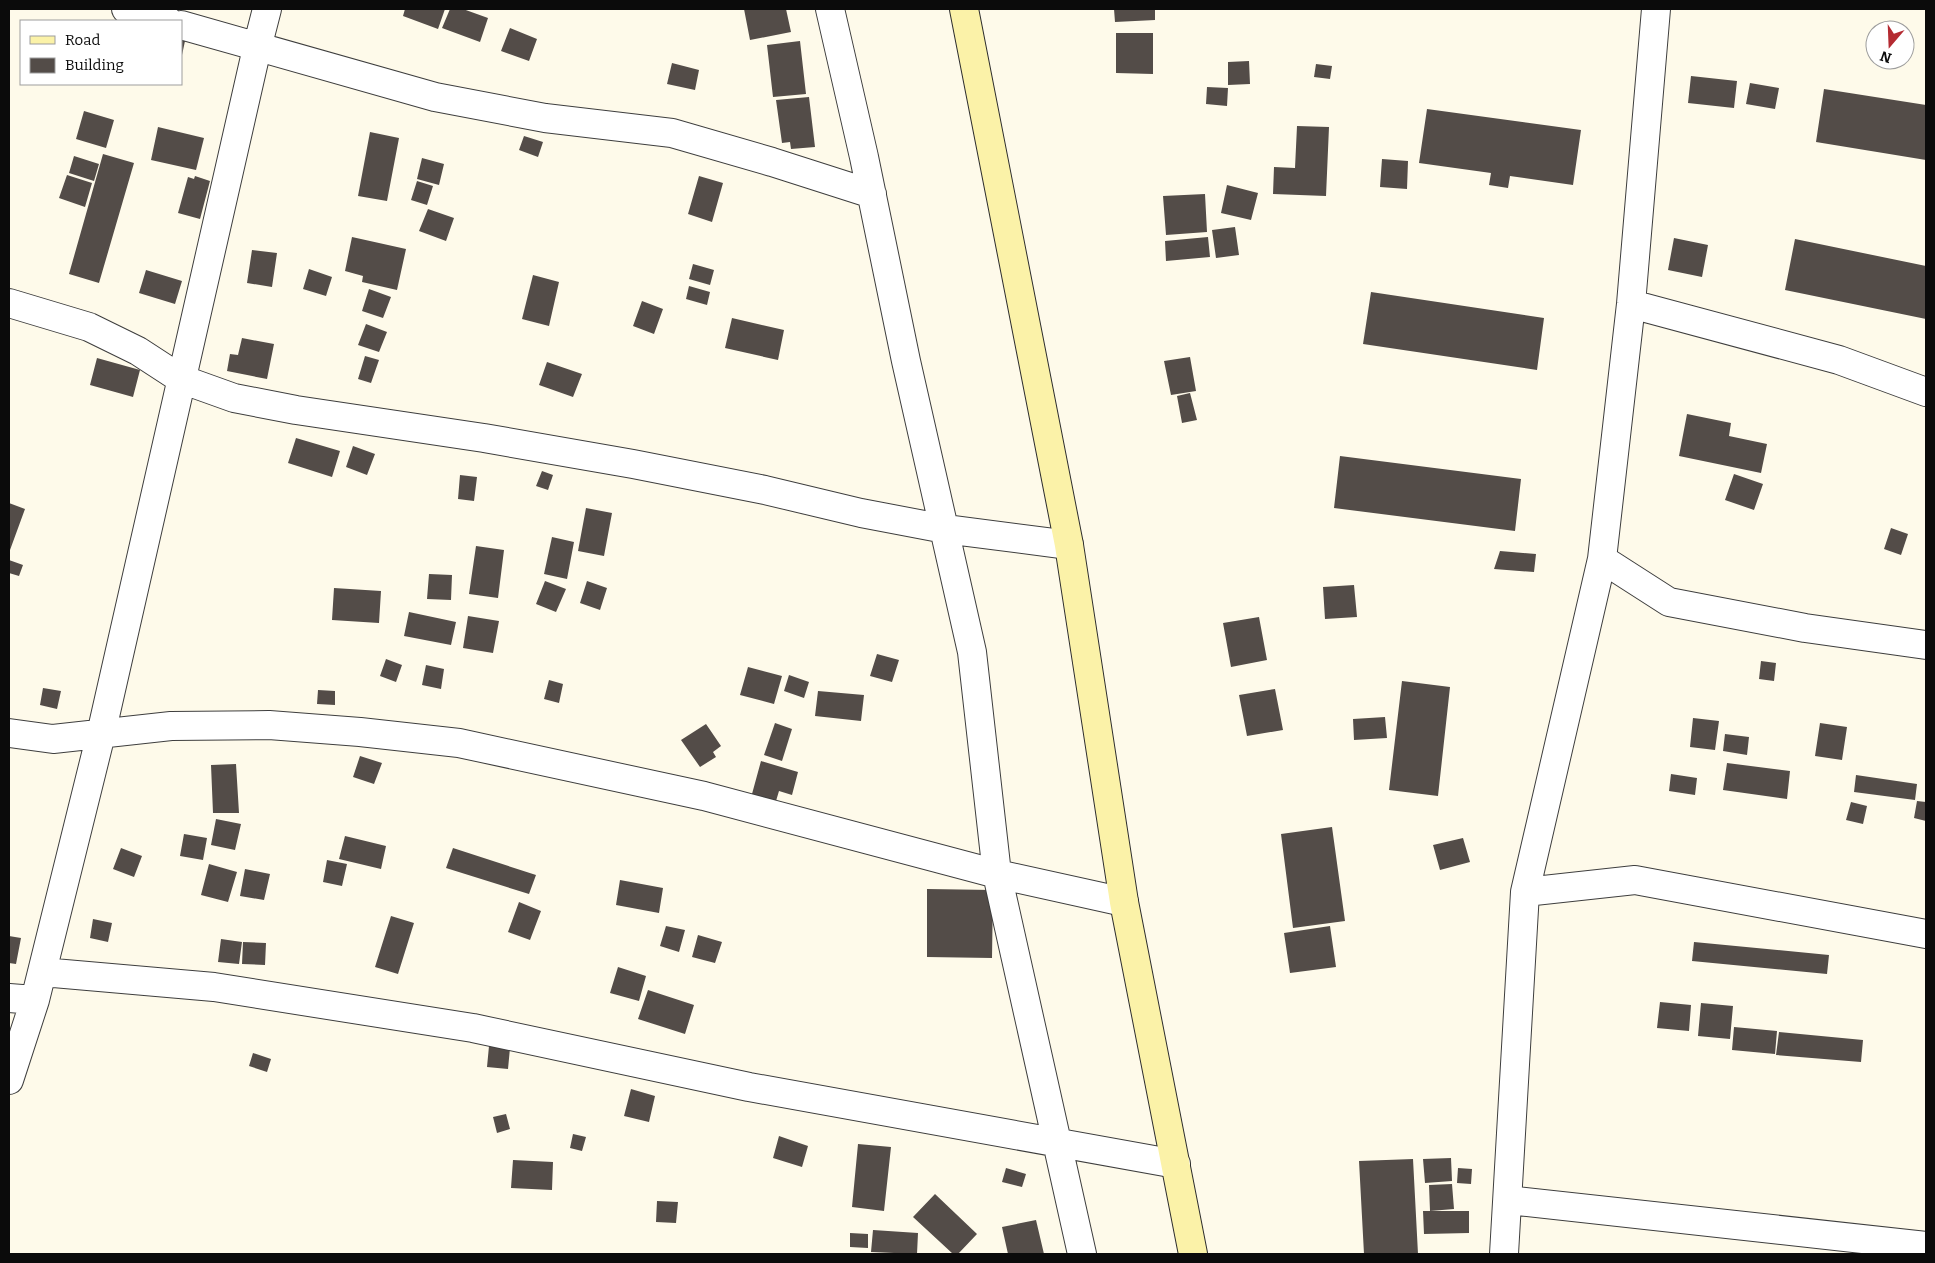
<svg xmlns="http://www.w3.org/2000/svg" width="1935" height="1263" viewBox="0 0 1935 1263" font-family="Bitter,serif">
<rect width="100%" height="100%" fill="#fefaea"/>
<path fill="#534c48" d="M405,9h40l-7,20 -35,-13z
M450,9h13l25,9 -8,24 -38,-14z
M744,9h42l5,23 -41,8z
M1114,9h41v11l-40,2z
M510,28l27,11 -8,22 -28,-10z
M1116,33h37v41l-37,-1z
M181,41h4l-3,14 -1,-1z
M800,41l6,53 -33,3 -6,-52z
M1249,61l1,23 -22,1v-23z
M672,63l27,7 -4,20 -28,-6z
M1316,64l16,2 -2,13 -16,-2z
M1691,76l46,5 -3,27 -46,-5z
M1750,83l29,5 -4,21 -29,-5z
M1207,87l21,1 -1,18 -21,-2z
M1824,89l102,16v55l-110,-18z
M809,97l6,50 -24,2 -1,-7 -8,1 -6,-43z
M1427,109l154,21 -8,55 -63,-9 -2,12 -19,-3 2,-12 -72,-10z
M84,111l30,9 -8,28 -30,-9z
M1297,126l32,1 -3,69 -53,-2 1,-27 21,1z
M158,127l46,11 -8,32 -45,-10z
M370,132l29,6 -12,63 -29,-5z
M524,136l19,6 -5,15 -19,-7z
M103,154l31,9 -35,120 -30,-9z
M74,156l25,8 -5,17 -25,-8z
M422,158l22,6 -5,21 -22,-6z
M1382,159l26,2 -1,28 -27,-2z
M67,175l25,8 -7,24 -26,-9z
M195,176l15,5 -10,38 -22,-6 10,-36 6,2z
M699,176l24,7 -11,39 -24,-8z
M417,181l16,5 -6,19 -16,-5z
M1227,185l31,8 -7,27 -30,-7z
M1205,194l2,38 -41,3 -3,-39z
M428,209l26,9 -8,23 -27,-10z
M1235,227l4,28 -23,3 -4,-28z
M352,237l54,12 -9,41 -35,-8 1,-6 -18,-5z
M1208,237l2,20 -44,4 -1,-20z
M1674,238l34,7 -6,32 -34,-7z
M1795,239l131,27v53l-141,-29z
M252,250l25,3 -5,34 -25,-4z
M693,264l21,6 -4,15 -21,-6z
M309,269l23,8 -6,19 -23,-7z
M146,270l36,11 -7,23 -36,-11z
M533,275l26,7 -10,44 -27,-7z
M689,286l21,6 -3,13 -21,-6z
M369,289l22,8 -8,21 -21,-7z
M1371,292l173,26 -7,52 -174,-26z
M642,301l21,8 -9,25 -21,-8z
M732,318l52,12 -6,30 -53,-12z
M366,324l21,8 -8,20 -21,-7z
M242,338l32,6 -7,35 -40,-8 3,-17 8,1z
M365,356l14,4 -8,23 -13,-4z
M1190,357l6,34 -25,4 -7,-34z
M97,358l43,12 -7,27 -43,-12z
M547,362l35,12 -9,23 -34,-12z
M1190,393l7,27 -15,3 -5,-27z
M1687,414l44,9 -2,13 38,8 -6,29 -82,-17z
M296,438l44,13 -8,26 -44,-14z
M353,446l22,8 -8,21 -21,-8z
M1340,456l181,23 -6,52 -181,-23z
M542,471l11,4 -5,15 -12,-4z
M1734,474l29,10 -9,26 -29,-10z
M460,475l17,2 -3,24 -16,-2z
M9,503l16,6 -15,41h-1z
M586,508l26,5 -8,43 -26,-5z
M1891,528l17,6 -7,21 -17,-6z
M552,537l22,5 -7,37 -23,-5z
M476,546l28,4 -6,48 -29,-4z
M1500,551l36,3 -2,18 -40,-3z
M9,560l14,5 -4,11 -10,-3z
M429,574l23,1 -1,25 -24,-1z
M545,581l21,8 -10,23 -20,-8z
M587,581l20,7 -7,22 -20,-7z
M1354,585l3,32 -32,2 -2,-32z
M334,588l47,3 -2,32 -47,-3z
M409,612l47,10 -5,23 -47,-9z
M468,616l31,5 -6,32 -30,-5z
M1259,617l8,43 -36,7 -8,-44z
M877,654l22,6 -7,22 -22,-6z
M386,659l16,6 -6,17 -16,-6z
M1761,661l15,2 -2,18 -15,-2z
M426,665l18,4 -3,20 -19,-4z
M748,667l34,9 -8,28 -34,-9z
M789,675l20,7 -5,16 -20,-7z
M549,680l14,4 -4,19 -15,-4z
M1402,681l48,6 -12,109 -49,-6z
M43,688l18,3 -4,18 -17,-4z
M1275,689l8,41 -36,6 -8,-41z
M318,690l17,1v14l-18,-1z
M818,691l46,4 -3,26 -46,-5z
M1385,717l2,21 -33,2 -1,-21z
M1693,718l26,3 -4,29 -25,-3z
M775,723l17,6 -10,32 -18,-6z
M1820,723l27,4 -5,33 -27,-4z
M706,724l15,22 -8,6 3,5 -16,10 -19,-27z
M1725,734l24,3 -2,18 -24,-4z
M360,756l22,7 -8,21 -21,-7z
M761,761l37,11 -6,23 -13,-4 -3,10 -24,-7z
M1727,763l63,8 -3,28 -64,-9z
M236,764l3,49h-26l-2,-48z
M1671,774l26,4 -2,17 -26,-4z
M1856,775l61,9 -2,16 -61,-8z
M1917,801l9,1v19l-12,-3z
M1851,802l16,4 -4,18 -17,-4z
M216,819l25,5 -6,26 -24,-5z
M1332,827l13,94 -52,7 -12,-94z
M184,834l23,4 -4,22 -23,-4z
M345,836l41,10 -5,23 -42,-10z
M1463,838l7,24 -30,8 -7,-25z
M121,848l21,8 -8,21 -21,-8z
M453,848l83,27 -7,19 -83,-26z
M327,860l20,4 -5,22 -19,-4z
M209,864l28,8 -9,30 -27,-7z
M245,869l25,5 -6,26 -24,-4z
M620,880l43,8 -4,25 -43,-8z
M927,889l66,1 -1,68 -65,-1z
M519,902l22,9 -11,29 -22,-8z
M391,916l23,7 -16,51 -23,-7z
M93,919l19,4 -4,19 -18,-4z
M666,926l19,4 -6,22 -19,-6z
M1330,926l6,41 -46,6 -6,-40z
M698,935l24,7 -7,21 -23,-6z
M9,936l12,2 -5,26 -7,-1z
M221,939l21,3 -3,22 -21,-2z
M243,942l23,1 -1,22 -23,-1z
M1694,942l135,13 -2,19 -135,-13z
M618,967l28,9 -7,25 -29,-8z
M648,990l46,15 -9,29 -47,-15z
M1660,1002l31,3 -2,26 -32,-3z
M1701,1003l32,3 -3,33 -32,-3z
M1734,1027l43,4 -2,23 -43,-4z
M1779,1032l84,8 -2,22 -85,-7z
M489,1046l21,2 -2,21 -21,-2z
M253,1053l18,6 -4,13 -18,-6z
M631,1089l24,7 -6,26 -25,-6z
M506,1114l4,15 -13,4 -4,-16z
M573,1134l13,3 -4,14 -12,-3z
M779,1136l29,10 -6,21 -29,-9z
M858,1144l33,3 -7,64 -32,-4z
M1451,1158l1,23 -27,2 -2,-24z
M1413,1159l5,95h-54l-5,-93z
M513,1160l40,2 -1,28 -41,-2z
M1006,1168l20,6 -4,13 -20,-5z
M1458,1168l14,1 -1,15 -14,-1z
M1452,1184l2,25 -24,2 -1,-26z
M935,1194l42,40 -19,20h-5l-40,-37z
M657,1201l21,1 -2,21 -20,-1z
M1423,1211h46v22l-45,1z
M1036,1220l8,34h-36l-6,-27z
M873,1230l45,3 -1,21 -46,-2z
M850,1233l18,1v14l-18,-1z"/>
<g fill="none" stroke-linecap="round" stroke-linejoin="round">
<defs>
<path id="street" d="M126,9l42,12
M830,9l34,148 42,204 66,291 25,222 85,380
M181,25l254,72 110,21 127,15 100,29 100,32
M9,303l80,24 49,24 43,28 53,19 62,12 188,28 149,26 132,26 96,23 84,16 124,16
M1631,304l208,56 87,32
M1602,559l67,43 136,26 121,17
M9,733l44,6 118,-13 98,-1 91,7 99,11 245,53 293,78 127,28
M1525,892l110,-12 291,54
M42,972l172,15 259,41 276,59 427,77
M9,998l26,2
M9,1080l26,-80 66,-266 156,-686 10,-39
M1508,1200l418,46
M1504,1254l21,-362 77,-333 29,-255 25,-295"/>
<path id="secondary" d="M964,9l105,536 55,357 69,352"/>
</defs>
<use href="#street" stroke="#3e3e3e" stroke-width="30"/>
<use href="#secondary" stroke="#2d2d2d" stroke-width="30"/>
<use href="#street" stroke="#fff" stroke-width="28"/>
<use href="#secondary" stroke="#fbf2a8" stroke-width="28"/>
</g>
<rect width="1935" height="1263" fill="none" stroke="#0b0b0b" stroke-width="20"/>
<rect x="20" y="20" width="162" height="65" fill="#ffffff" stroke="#9d9d9d"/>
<rect x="30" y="36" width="25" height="8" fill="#fbf2a8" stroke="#9d9d9d"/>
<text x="65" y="45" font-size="15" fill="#0b0b0b">Road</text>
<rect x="30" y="58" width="25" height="15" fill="#534c48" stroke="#9d9d9d"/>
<text x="65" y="70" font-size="15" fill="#0b0b0b">Building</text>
<g transform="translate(1890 45) rotate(199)"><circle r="24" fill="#ffffff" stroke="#9d9d9d"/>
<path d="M0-4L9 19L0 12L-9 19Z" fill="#b42a31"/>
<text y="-8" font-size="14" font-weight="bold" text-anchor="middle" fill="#0b0b0b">N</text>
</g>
</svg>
